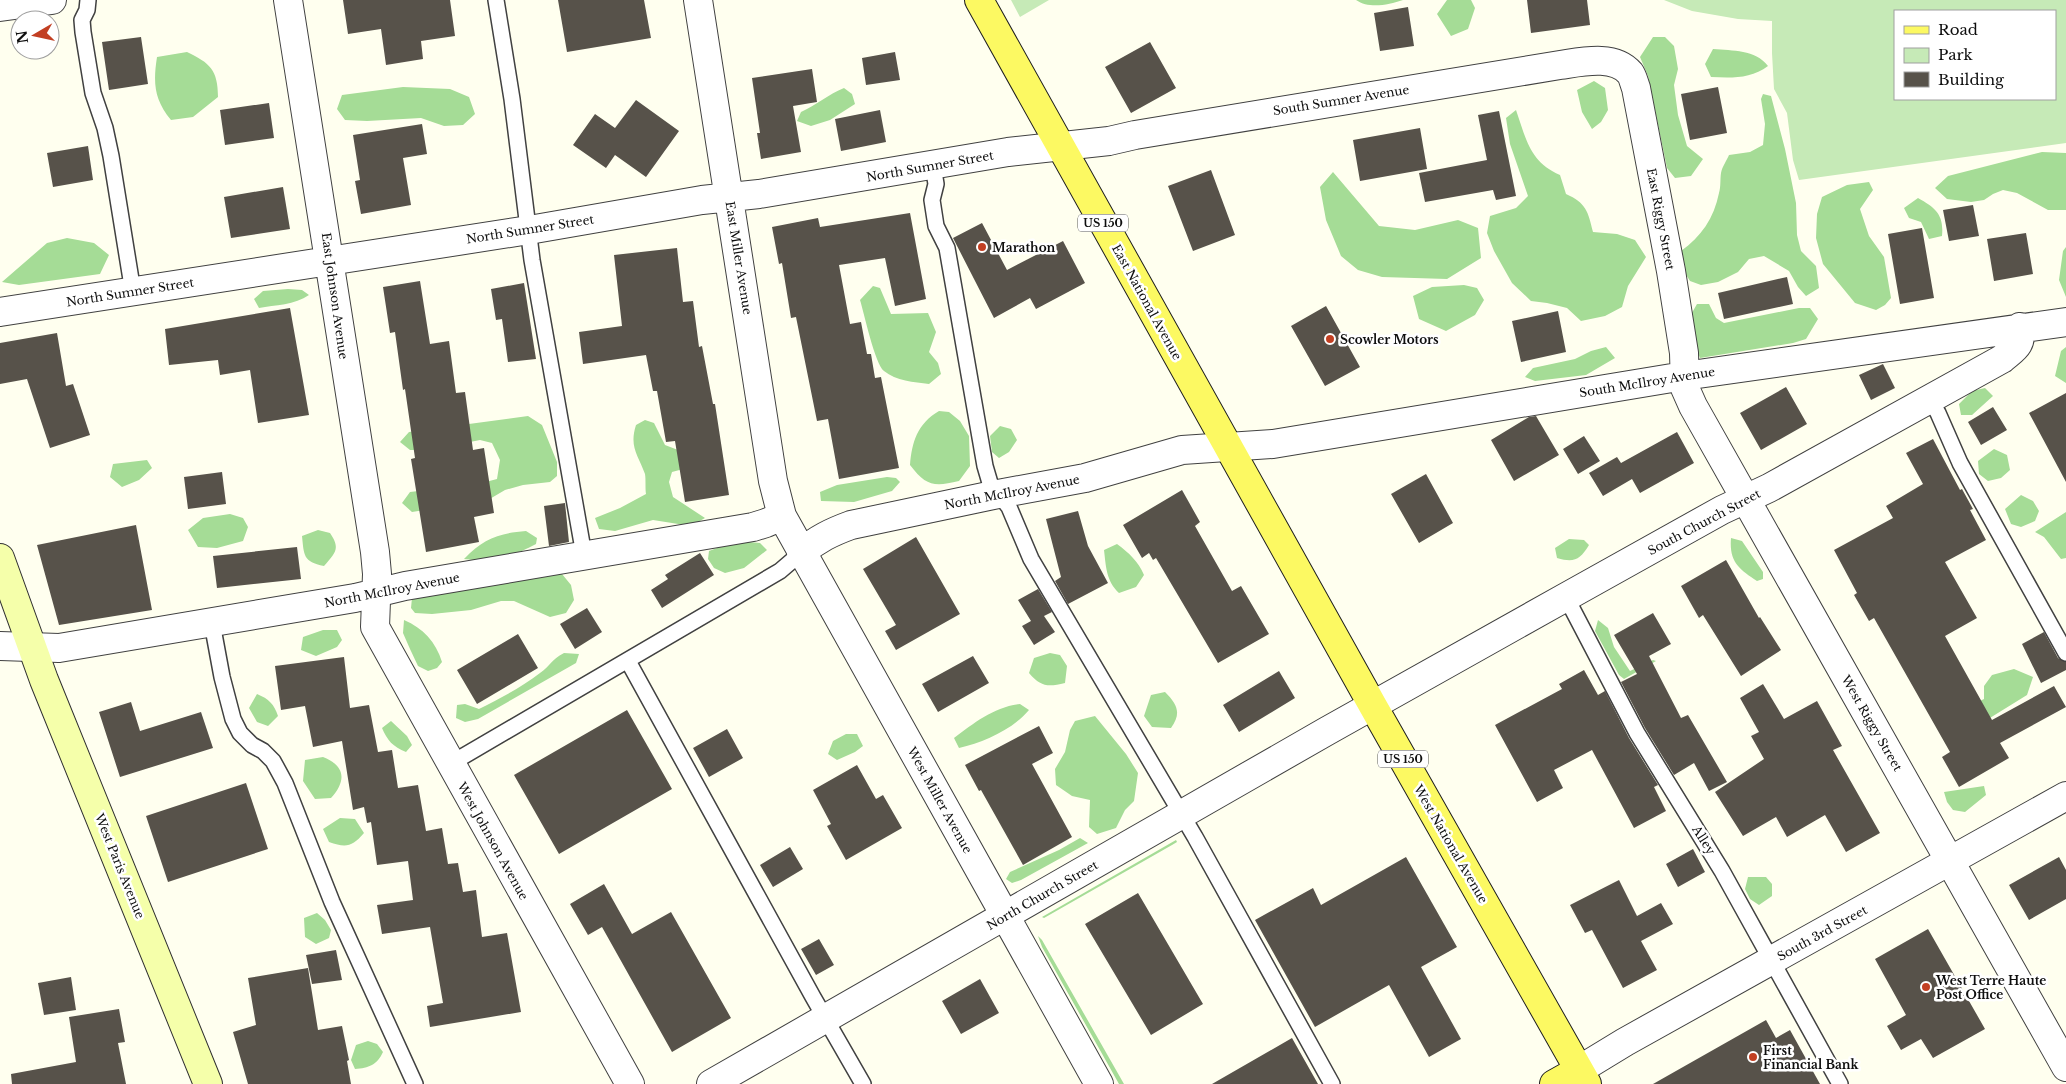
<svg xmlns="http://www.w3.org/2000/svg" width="2066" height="1084" viewBox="0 0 2066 1084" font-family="'Libre Baskerville',serif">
<rect width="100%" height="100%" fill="#ffffef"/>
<path fill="#c6eab7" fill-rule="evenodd" d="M1011,0h38l-29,17z
M1664,0h402v143l-267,37 -6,-20 -6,-47 -13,-24 -2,-36v-32l-34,-2 -46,-8zM1895,11h160v88h-160z"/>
<path fill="#a5dc96" d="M1356,0h47c-15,5 -34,9 -47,0z
M1447,0h24l4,8 -7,21 -17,7 -14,-22z
M1653,37h12l9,9 4,23 -4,16 4,30 9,31 16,13 -12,17 -16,2 -8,-10 -19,-92 -8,-19z
M1713,49c20,2 42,0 55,17 -17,13 -37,12 -57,11l-6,-13z
M187,52c23,11 31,18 31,45l-25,20 -22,3c-17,-21 -18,-37 -14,-63z
M1594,81l11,7 3,22 -7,12 -9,7 -10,-17 -5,-22z
M403,87l47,2 19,8 6,17 -12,11 -19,1 -23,-8 -54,3 -22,-1 -8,-11 5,-14z
M844,88l8,6 3,10 -25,16 -19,6 -14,-5 4,-9c15,-7 28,-18 43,-24z
M1763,94l8,2 14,53 11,54 1,32 4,16 15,15 3,22 -13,8 -8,-9 -9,-16 -25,-15 -15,3 -11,13 -20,10 -17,3 -11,-4 -7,-11 -2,-19c20,-14 33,-33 38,-58 2,-7 1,-13 2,-20 1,-6 6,-13 8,-18l21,-3 13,-7 2,-21 -4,-25z
M1516,110c10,29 14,52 44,65l6,19c20,9 22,17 27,38l24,2 18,6 11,17 -18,29 -6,21 -17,9 -24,5 -14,-13 -20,-5 -16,-2 -19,-18 -18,-32 -7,-18 3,-17 26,-8 12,-12 -18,-52 -4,-26z
M2042,152l24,1v57h-18l-31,-17 -14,-3 -10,4 -9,6 -13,2 -24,-3 -12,-11 13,-12z
M1333,172l46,54 36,4 43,-10 20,8 3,30 -34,21 -65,-2 -24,-7 -17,-14 -15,-36 -6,-33z
M1869,182l4,8 -13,19 9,27 15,21 7,41 -6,7 -9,5 -21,-7 -32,-39 -7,-26 1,-24 5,-17 25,-12z
M1918,198c18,10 26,17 24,38l-13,3 -8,-17 -12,-4 -5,-10z
M67,238l27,5 15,12 -9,19 -81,11 -17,-3 45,-39z
M2066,247v50l-7,-17 4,-29z
M1464,285l13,3 7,12 -9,15 -29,16 -27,-12 -6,-23 19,-9z
M873,286l7,2 11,26 37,-1 8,19 -7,20 9,11 3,11 -12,10c-15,-2 -33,-3 -45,-13 -9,-7 -20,-58 -24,-71z
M288,289l14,1 7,5c-14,10 -34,10 -50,13l-5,-9 9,-8z
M1697,304h12l7,14 8,5 75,-15h11l8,11 -12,20 -13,4 -93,15 -5,-13 -6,-27z
M1606,347l9,11 -29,17 -51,6 -10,-4 8,-9 42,-9 16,-8z
M2066,347v36l-11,-7 6,-25z
M1985,388l8,8 -21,19h-11l-2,-11 13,-13z
M939,411l10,1 11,9 9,15 1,30 -11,15c-25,6 -33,5 -49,-16 2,-23 7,-41 29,-54z
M528,416l14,9 15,37v14l-7,6 -27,3 -18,5 -17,10 -76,12 -10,-9 8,-11 68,-8 19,-5 3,-19 -8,-17 -12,-3 -50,10h-20l-10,-8 9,-10z
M645,420l9,3 11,22 13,5 9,18 -15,4 -3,10 4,15 32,21 -14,8 -38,-6 -38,11 -16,-2 -4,-11 25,-10 26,-14c-1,-6 0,-14 -1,-20 -7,-19 -16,-27 -9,-49z
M1000,426l11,3 6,11 -8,12 -10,6 -7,-6 -2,-16z
M1994,449l13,6 3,15 -9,8 -13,3 -9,-7 -1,-13z
M147,460l5,8 -13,12 -17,7 -12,-10 3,-13z
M887,477l9,1 4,4 -8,9 -38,11 -33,-1 -1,-9 17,-7z
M2021,495l12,6 6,10 -4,10 -14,6 -10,-3 -6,-15z
M2066,512v46l-5,1 -17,-22 -9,-5z
M230,514l13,4 5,9 -5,14 -26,7 -19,-1 -10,-17 15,-12z
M318,530l12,3c11,16 5,20 -6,33 -21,-4 -20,-11 -22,-30z
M526,531l11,7 -1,6c-22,12 -46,19 -72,15 19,-20 35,-26 62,-28z
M1731,538l11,3 21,31v7l-6,2c-18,-12 -28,-19 -26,-43z
M1569,539l15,1 5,5c-9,15 -15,18 -32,13l-2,-10z
M749,542l11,1 7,7 -23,18 -19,5 -11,-5 -6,-9 1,-8 16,-6z
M1117,544c12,9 21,17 27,31l-8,12 -17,6c-13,-12 -13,-27 -15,-43z
M562,574l9,11 3,15 -8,13 -16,4 -36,-16h-13l-30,9 -39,4 -17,-1 -4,-5 1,-10z
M404,620c19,8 32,22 38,42l-5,6 -9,3 -10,-5 -8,-17 -7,-16z
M1598,620l10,8 6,19 16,24 23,-11 3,1 -32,18 -5,-4 -24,-44z
M323,630h14l5,10 -5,7 -21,9 -15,-6 2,-13z
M564,653l15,1 -3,9 -98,56 -13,3 -9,-4 1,-13 8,-1 14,5c20,-10 43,-22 61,-36 10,-7 11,-13 24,-20z
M1050,653l10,2 7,11 -2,17c-17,4 -24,4 -36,-10l5,-15z
M2014,669l19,8 -6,18 -42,26 -18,-14 17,-8v-13l8,-11z
M1165,692c12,12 17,21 6,36l-19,-1 -8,-11 7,-21z
M257,694c12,5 17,10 21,22l-10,10 -11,-4 -8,-14z
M1020,704l9,6c-17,20 -45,32 -70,38l-5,-10c20,-15 40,-31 66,-34z
M1095,716l31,38 12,19 -4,28 -9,9 -9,18 -19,6 -8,-7 1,-27 -18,-4 -16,-11 -1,-16 10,-17 5,-22 5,-9z
M391,721l16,15 5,9 -6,7c-13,-5 -19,-12 -24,-24z
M846,734h11l6,12 -8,6 -18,8 -9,-6 5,-13z
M323,757c22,9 24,23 8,41l-16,1 -12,-18 2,-21z
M1984,786l2,9 -21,17 -12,-2 -6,-8 -3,-10z
M340,818l15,1 9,14c-12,14 -18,15 -35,9l-6,-13z
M1080,838l8,5 -67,37 -9,3 -6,-4 4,-7 49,-22z
M1176,840l1,2 -5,3 -128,73 -2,-1z
M1748,877h18l6,7v12l-13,9 -9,-6 -5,-10z
M317,913l8,7 6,10 -2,8 -13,6 -11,-7 -1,-19z
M1038,936l4,4 82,144h-5l-77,-137z
M368,1041l9,3 6,8c-6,13 -14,16 -28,17l-4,-9 5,-15z"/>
<path fill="#57524a" d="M343,0h107l5,36 -34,5 2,18 -37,6 -5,-36 -33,5z
M558,0h86l7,38 -84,14z
M1527,0h60l3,25 -59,8z
M1408,7l6,39 -34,5 -6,-38z
M141,37l7,47 -39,6 -7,-48z
M1150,42l26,46 -45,25 -26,-46z
M895,52l5,28 -34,5 -4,-27z
M812,69l5,33 -24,4 8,46 -40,7 -4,-26h3l-8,-55z
M1718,87l9,46 -37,7 -9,-46z
M636,100l43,31 -33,46 -31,-22 -9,13 -33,-23 22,-31 20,14z
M269,103l5,35 -49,7 -5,-35z
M880,110l6,32 -45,9 -6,-32z
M1499,111l17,85 -20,4 -3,-10 -68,12 -6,-29 68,-13 -9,-45z
M422,124l5,30 -24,4 8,47 -50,9 -6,-33 5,-1 -7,-45z
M1420,128l7,41 -67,12 -7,-41z
M88,146l5,34 -40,7 -6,-34z
M1211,170l24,65 -42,16 -25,-65z
M283,187l7,42 -59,9 -7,-41z
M1973,205l6,31 -30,5 -6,-31z
M910,213l16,86 -31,7 -10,-48 -46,7 11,59 11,-2 6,32h4l4,24 6,-1 18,91 -60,11 -11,-60 -11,2 -21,-104 -5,1 -9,-55 -3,1 -7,-37 46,-9 2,9z
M982,223l25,47 56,-29 22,42 -49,26 -6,-11 -36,20 -41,-80z
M1922,228l12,70 -34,6 -12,-70z
M2026,233l7,41 -39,7 -7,-42z
M677,248l6,54 10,-1 6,46 3,-1 11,58h2l14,91 -44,7 -10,-61 -9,1 -9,-51h-4l-7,-36 -63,9 -4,-32 43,-6 -8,-71z
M1787,277l6,27 -69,15 -6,-26z
M420,281l10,63 19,-3 7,52 9,-1 8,58 11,-2 10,65 -20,4 5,25 -53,10 -15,-93 4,-1 -10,-69 -2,1 -8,-58 -5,1 -7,-46z
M524,283l12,76 -28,3 -6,-43 -6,1 -5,-31z
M1326,306l34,61 -35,19 -34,-60z
M290,308l19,107 -51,8 -8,-53 -30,5 -2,-15 -49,5 -4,-36z
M1558,311l8,41 -45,10 -9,-41z
M57,333l9,53 7,-2 17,51 -40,13 -23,-69 -27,5v-41z
M1883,364l12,24 -24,12 -12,-25z
M1786,387l21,37 -46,26 -21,-37z
M2066,393v89l-37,-69z
M1993,407l14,23 -26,15 -13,-23z
M1536,416l23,39 -45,26 -23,-41 38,-23z
M1677,432l17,31 -54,30 -8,-14 -29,17 -14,-23 28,-16 4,6z
M1584,436l16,25 -22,13 -15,-25z
M1933,439l27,51 2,-1 11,20 -3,1 16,30 -41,22 32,56 -32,18 47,84 62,-34 12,21 -66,36 9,15 -50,29 -17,-30 8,-5 -76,-134 -5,3 -15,-26 3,-2 -23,-43 59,-32 -7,-12 37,-22 -17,-31z
M222,472l4,32 -38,5 -4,-32z
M1426,474l27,49 -34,20 -28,-49z
M1182,490l18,32 -5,4 37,65 9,-5 28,48 -51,29 -62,-105 -3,2 -4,-7 -7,5 -19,-33z
M565,503l4,39 -20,4 -5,-40z
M1078,511l10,35 20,37 -40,21 -13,-23 6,-4 -15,-58z
M136,525l16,85 -93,15 -22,-80z
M916,537l44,77 -64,36 -11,-19 11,-6 -33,-56z
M297,547l4,32 -84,9 -4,-32z
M700,553l14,22 -52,33 -11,-18 17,-11 -3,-4z
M1726,560l33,58 1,-1 21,33 -40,26 -38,-61 -4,3 -18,-32z
M1038,589l14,23 -8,4 11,16 -21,13 -12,-19 9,-5 -13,-21z
M587,608l15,24 -27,17 -15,-25z
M1653,613l18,31 -22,12 32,62 7,-3 39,67 -18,9 -15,-28 -20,12 -29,-47 -24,-46 16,-8 -23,-39z
M2044,632l14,26 8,4v8l-25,13 -19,-39z
M518,634l20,34 -61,36 -20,-34z
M973,656l16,27 -51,29 -16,-28z
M344,657l6,51 19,-3 9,47 14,-2 6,38 20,-3 8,46 16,-3 6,36 10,-1 5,29 13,-2 6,47 25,-4 14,79 -91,15 -3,-21 16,-3 -13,-76 -48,7 -5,-29 36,-5 -5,-39 -31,4 -6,-43 -4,1 -3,-16 -11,3 -11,-69 -29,6 -8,-41 -24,4 -6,-44z
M1584,670l14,25 7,-4 24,47 29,47 -4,2 12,24 -32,17 -42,-78 -38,20 9,18 -26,14 -42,-77 67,-36 -3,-5z
M1279,671l16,27 -56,34 -16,-27z
M1763,684l21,35 33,-18 25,45 -9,4 47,83 -34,19 -21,-37 -38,22 -11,-20 -33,19 -28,-44 49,-33 -13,-23 8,-4 -19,-34z
M131,702l9,29 61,-19 12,36 -93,29 -21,-65z
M627,710l45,79 -113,65 -45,-79z
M1039,726l14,27 -21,11 40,73 -49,28 -42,-75 -2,1 -14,-26z
M727,729l16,29 -34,19 -16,-29z
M857,765l19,34 7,-4 19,33 -56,32 -19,-34 4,-2 -18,-34z
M246,783l22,66 -100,33 -22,-66z
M790,847l13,22 -30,18 -13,-22z
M1693,849l12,23 -27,15 -12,-23z
M1406,857l51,90 -36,20 40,72 -32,18 -40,-72 -74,42 -60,-107 58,-32 8,17z
M2059,857l7,13v29l-37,21 -20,-35z
M1619,880l18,36 24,-13 12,21 -32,17 16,29 -34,18 -31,-58 -7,3 -15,-28z
M604,884l28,50 39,-22 60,106 -59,34 -70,-125 -14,8 -18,-31z
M1138,893l65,111 -52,31 -66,-111z
M1928,929l57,100 -52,29 -12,-19 -20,11 -14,-24 19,-11 -31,-56z
M819,939l15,26 -18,10 -15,-26z
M336,950l6,30 -30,4 -6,-29z
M308,968l10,62 24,-4 7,34 -2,1 4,23h-103l-15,-52 23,-7 -8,-47z
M71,977l5,33 -32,5 -6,-32z
M980,979l19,34 -38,21 -19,-33z
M119,1009l6,33 -7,1 8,41h-114l-1,-10 65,-12 -7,-45z
M1766,1020l10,18 14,-8 30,54h-167z
M1292,1038l26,46h-106z"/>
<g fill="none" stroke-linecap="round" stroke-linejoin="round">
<defs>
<path id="lane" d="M88,0l-1,10 -5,10 1,12 10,61 12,35 6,28 22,136
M496,0l16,99 20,161 52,295
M933,166l3,18 -4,16 4,26 11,22 38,218 5,17 19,24 22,52 164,278 137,247
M1929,398l9,15 22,50 106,190
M1566,597l71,136 85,138 118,213
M212,623l10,54 11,42 7,14 12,12 11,6 10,10 12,22 47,119 83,182
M628,661l185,336 50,87
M450,764l330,-193 21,-18"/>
<path id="street" d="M288,0l87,552 2,22 -2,53 255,457
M698,0l75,481 9,35 317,568
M0,7l52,-7
M0,312l529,-82 173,-30 57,-6 249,-42 101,-11 26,-6 425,-70c21,-3 54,-11 70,8 3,4 4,10 6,15l35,183 13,82 1,35 8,18 373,661
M801,553c16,-14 31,-21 50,-28l147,-31 87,-16 97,-28 91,-6 411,-68 382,-54
M0,646l59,2 296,-50 50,-12 348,-59 13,-4 16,-7
M1579,1070l46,-28 441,-246
M711,1084l616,-353 239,-134 156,-87 47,-22 233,-129c13,-11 20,-13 18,-32"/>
<path id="secondary" d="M0,558l44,122 164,404"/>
<path id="primary" d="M979,0l394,706 214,378
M1554,1084l25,-14"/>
</defs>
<use href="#lane" stroke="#414141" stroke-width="18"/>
<use href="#street" stroke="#414141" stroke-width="30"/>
<use href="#secondary" stroke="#303030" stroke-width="30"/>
<use href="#primary" stroke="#1f1f1f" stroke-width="30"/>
<use href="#lane" stroke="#fff" stroke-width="15"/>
<use href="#street" stroke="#fff" stroke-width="28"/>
<use href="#secondary" stroke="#f5ffaa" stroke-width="28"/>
<use href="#primary" stroke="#fcf962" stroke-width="28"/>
</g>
<g fill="#c23f22" stroke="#fff" stroke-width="2">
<circle cx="982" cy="247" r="5"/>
<circle cx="1330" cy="339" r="5"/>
<circle cx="1926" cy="987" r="5"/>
<circle cx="1753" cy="1057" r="5"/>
</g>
<g text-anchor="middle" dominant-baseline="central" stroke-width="5" stroke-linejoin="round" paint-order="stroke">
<g fill="#fff" stroke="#565656" stroke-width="1">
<rect x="1078" y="214.5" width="50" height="17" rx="4"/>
<rect x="1378" y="750.5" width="50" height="17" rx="4"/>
</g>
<g font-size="11" font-weight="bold" fill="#0e0e0e">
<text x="1103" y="223">US 150</text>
<text x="1403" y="759">US 150</text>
</g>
<g font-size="12" fill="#0e0e0e" stroke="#fff">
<text transform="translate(1341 100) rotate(-9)">South Sumner Avenue</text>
<text transform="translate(930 166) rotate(-10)">North Sumner Street</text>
<text transform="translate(1661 219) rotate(79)">East Riggy Street</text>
<text transform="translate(530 229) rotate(-9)">North Sumner Street</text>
<text transform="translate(739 258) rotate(81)">East Miller Avenue</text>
<text transform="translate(130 292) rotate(-9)">North Sumner Street</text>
<text transform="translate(335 296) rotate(82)">East Johnson Avenue</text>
<text transform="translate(1147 302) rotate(61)">East National Avenue</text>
<text transform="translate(1647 382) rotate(-9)">South McIlroy Avenue</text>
<text transform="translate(1012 492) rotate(-11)">North McIlroy Avenue</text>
<text transform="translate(1704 522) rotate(-28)">South Church Street</text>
<text transform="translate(392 590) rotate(-11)">North McIlroy Avenue</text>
<text transform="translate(1872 723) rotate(60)">West Riggy Street</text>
<text transform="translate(940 800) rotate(61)">West Miller Avenue</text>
<text transform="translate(1704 840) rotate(58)">Alley</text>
<text transform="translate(493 841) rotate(61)">West Johnson Avenue</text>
<text transform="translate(1451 844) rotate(60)">West National Avenue</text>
<text transform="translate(120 866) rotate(68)">West Paris Avenue</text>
<text transform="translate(1042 895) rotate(-30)">North Church Street</text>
<text transform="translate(1822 933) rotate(-29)">South 3rd Street</text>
</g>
<g font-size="12" font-weight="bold" fill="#0e0e0e" stroke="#fff" text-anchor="start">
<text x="992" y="247">Marathon</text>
<text x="1340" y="339">Scowler Motors</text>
<text x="1936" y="980">West Terre Haute<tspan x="1936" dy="14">Post Office</tspan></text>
<text x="1763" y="1050">First<tspan x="1763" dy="14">Financial Bank</tspan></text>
</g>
</g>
<rect x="1894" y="10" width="162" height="90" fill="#ffffff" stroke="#9f9f9f"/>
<rect x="1904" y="26" width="25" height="8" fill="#fcf962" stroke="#9f9f9f"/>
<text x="1938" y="35" font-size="15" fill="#0e0e0e">Road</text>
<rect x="1904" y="48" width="25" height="15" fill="#c6eab7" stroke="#9f9f9f"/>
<text x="1938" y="60" font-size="15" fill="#0e0e0e">Park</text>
<rect x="1904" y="72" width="25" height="15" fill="#57524a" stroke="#9f9f9f"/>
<text x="1938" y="85" font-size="15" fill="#0e0e0e">Building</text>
<g transform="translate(35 35) rotate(261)"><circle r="24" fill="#ffffff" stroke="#9f9f9f"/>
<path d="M0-4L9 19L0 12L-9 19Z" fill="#c23f22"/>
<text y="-8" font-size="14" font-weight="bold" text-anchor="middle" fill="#0e0e0e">N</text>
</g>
</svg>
